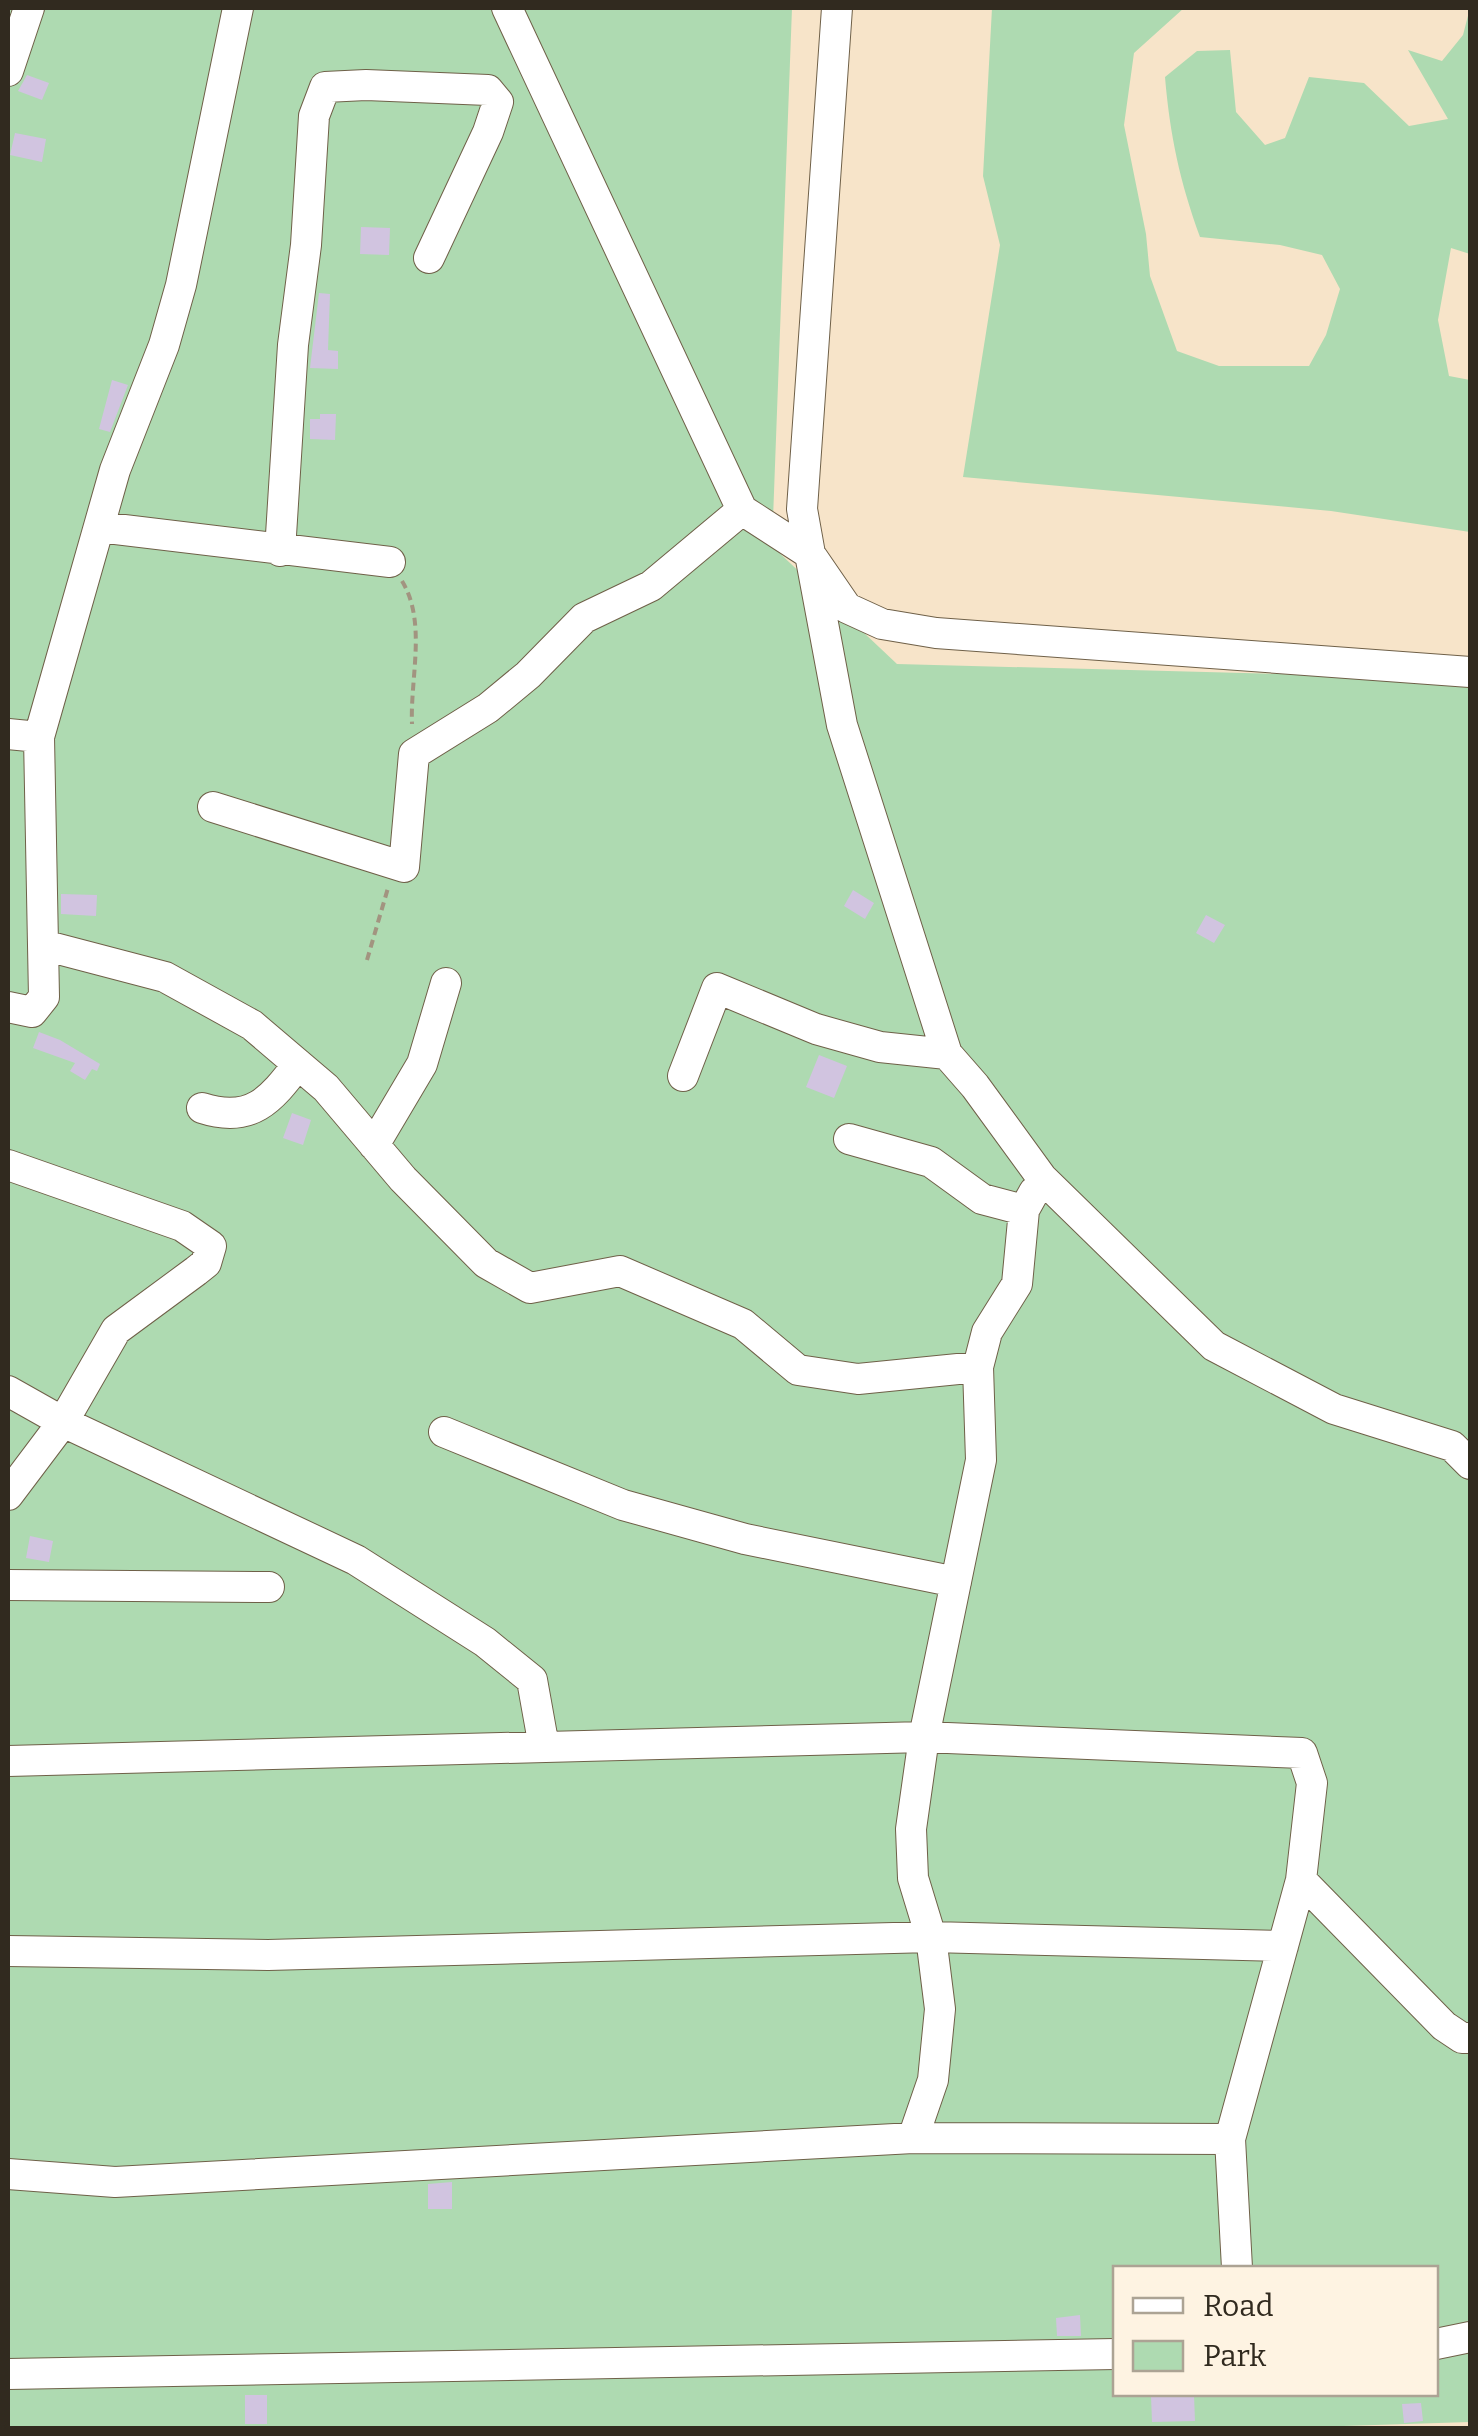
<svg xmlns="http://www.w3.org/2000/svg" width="1478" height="2436" viewBox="0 0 1478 2436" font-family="Bitter,serif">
<rect width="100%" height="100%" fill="#f7e4c9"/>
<path fill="#aedab1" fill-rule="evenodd" d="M8,8h784l-20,538 125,118 573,15v1743l-190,6h-1272zM1116,2268h320v126h-320z
M992,8h192l-50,45 -10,72 22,109 4,42 27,75 42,15h90l17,-31 14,-46 -18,-34 -42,-10 -80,-8c-20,-55 -30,-101 -35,-160l32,-26 33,-1 6,62 29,33 20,-7 24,-61 55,6 45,43 39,-7 -40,-69 34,11 21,-26 7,-27v246l-19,-6 -13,72 11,56 21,4v152l-139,-21 -368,-34 37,-232 -17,-69z"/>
<path fill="#d1c4e0" d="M27,75l22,8 -7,17 -24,-9z
M15,133l31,6 -4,23 -32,-7z
M361,227l29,1 -1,27 -29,-1z
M319,293l11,1 -2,56 10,1v18l-28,-1z
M112,380l16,5 -18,47 -11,-3z
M320,414h16l-1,26 -25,-1v-20h10z
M853,890l21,13 -9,16 -21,-13z
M61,894l36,1 -1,21 -35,-2z
M1206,915l19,10 -11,18 -18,-10z
M39,1032l21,8 40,24 -3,7 -5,-2 -7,11 -15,-9 5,-8 -42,-15z
M819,1055l28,11 -13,32 -28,-11z
M292,1113l19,7 -8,25 -20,-7z
M30,1536l23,5 -4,21 -23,-4z
M452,2182v27h-24v-25z
M1080,2315l1,21h-24l-1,-18z
M245,2395h22v29h-22z
M1194,2395l1,26 -43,1 -1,-26z
M1421,2403l2,18 -19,2 -2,-19z"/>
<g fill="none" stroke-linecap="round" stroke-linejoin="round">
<defs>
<path id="minor" d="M507,8l235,502 68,44 32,171 105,329 28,32 67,92 172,168 120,63 118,37 18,18
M837,8l-35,501 8,45 37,54 35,16 54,9 534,39
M8,71l21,-63
M99,527l291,35
M280,551l13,-206 13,-100 8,-129 11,-29 41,-2 122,5 10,12 -10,30 -59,126
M8,734l31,3
M213,807l191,60 10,-113 74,-46 40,-33 56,-57 67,-32 91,-76
M43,945l122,32 87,48 74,63 77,91 83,84 44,25 90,-17 123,53 55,46 60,9 120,-12
M8,1007l24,5 12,-15 -5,-260 76,-267 49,-125 17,-60 57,-277
M683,1076l34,-88 99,41 64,18 67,7
M202,1108c49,16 69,-8 96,-44
M849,1139l82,23 51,37 42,11 10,-18
M374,1145l48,-81 24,-81
M8,1165l174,61 29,20 -5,17 -10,8 -80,59 -53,92 -55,-31
M444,1432l179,73 122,34 211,43
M8,1495l55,-73 293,138 129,82 47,38 12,67
M8,1585l261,2
M8,1761l916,-24 378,16 10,30 -11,97 -71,259 7,129
M1301,1880l143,146 18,12h8
M8,1951l260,4 663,-18 352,9
M913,2138l20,-58 7,-71 -9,-72 -18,-59 -2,-49 13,-92 57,-277 -3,-93 9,-35 30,-48 7,-74
M8,2174l107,8 798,-44 317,1
M1436,2344l34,-7
M8,2374l1108,-20"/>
</defs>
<use href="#minor" stroke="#6f6048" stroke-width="32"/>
<path stroke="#a29480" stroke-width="4" stroke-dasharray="8 5" stroke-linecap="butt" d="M402,581c25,41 8,97 10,143
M367,960l21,-72"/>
<use href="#minor" stroke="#fff" stroke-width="30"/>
</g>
<rect width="1478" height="2436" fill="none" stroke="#312a1f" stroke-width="20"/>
<rect x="1113" y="2266" width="325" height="130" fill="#fef3e2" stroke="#aca394" stroke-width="2.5"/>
<rect x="1133" y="2298" width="50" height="15" fill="#ffffff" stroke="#aca394" stroke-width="2.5"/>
<text x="1203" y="2316" font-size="30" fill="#312a1f">Road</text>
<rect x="1133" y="2341" width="50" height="30" fill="#aedab1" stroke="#aca394" stroke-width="2.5"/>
<text x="1203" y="2366" font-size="30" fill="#312a1f">Park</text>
</svg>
